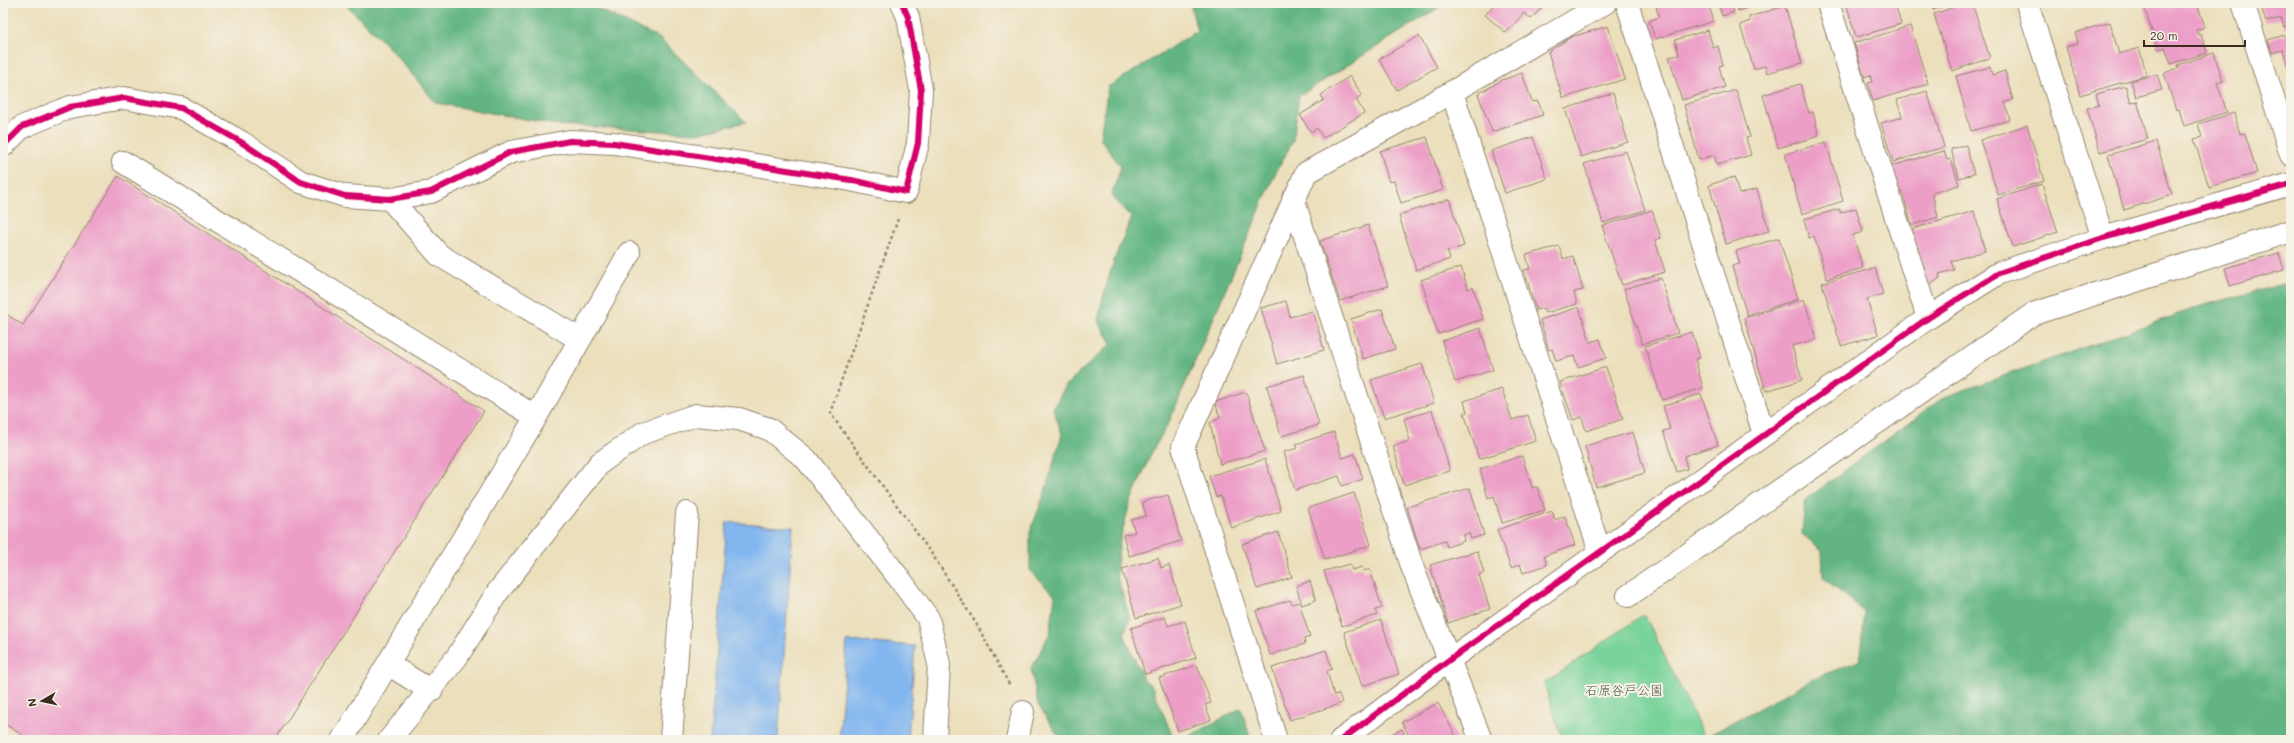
<svg xmlns="http://www.w3.org/2000/svg" width="2294" height="743" viewBox="0 0 2294 743" font-family="Mali,'Klee One',sans-serif">
<rect width="100%" height="100%" fill="#f7f3e8"/>
<filter id="ink" filterUnits="userSpaceOnUse"><feTurbulence type="fractalNoise" baseFrequency=".025" numOctaves="2"/><feDisplacementMap in="SourceGraphic" scale="8" xChannelSelector="R" yChannelSelector="G"/><feConvolveMatrix kernelMatrix="1 2 1 2 8 2 1 2 1" color-interpolation-filters="sRGB"/></filter>
<filter id="wash" filterUnits="userSpaceOnUse"><feTurbulence type="fractalNoise" baseFrequency=".012" numOctaves="4" result="noise"/><feDisplacementMap in="SourceGraphic" scale="16" xChannelSelector="R" yChannelSelector="G"/><feGaussianBlur stdDeviation="0.9" result="paint"/><feColorMatrix in="noise" values="0 0 0 0 0 0 0 0 0 0 0 0 0 0 0 0 0 1.4 0 .05"/><feComposite in="paint" operator="in"/></filter>
<g filter="url(#wash)">
<rect width="100%" height="100%" fill="#ebdfbc"/>
<path fill="#78d39a" stroke="#5a7e5c" d="M1644,614l62,126h-143l-19,-56z"/>
<path fill="#62b582" stroke="#4e7050" d="M344,3h242l73,35 87,84 -49,11 -140,-8 -121,-22 -41,-49z
M1190,3h256l-147,93 -6,45 -18,33 -106,248 -18,32 -21,49 -10,37 -4,33 14,46 -6,15 20,46 8,6 22,54h-113l-23,-35 -7,-36 19,-36 5,-37 -25,-25v-39l14,-37 18,-61 -9,-26 14,-24 44,-40 -13,-24c8,-38 17,-67 34,-102l-21,-22 10,-29 -21,-29 8,-51 89,-56z
M2291,282v458h-591l117,-63 42,-16 6,-48 -42,-36 -1,-27 -20,-16 3,-34 139,-103 257,-91z
M1241,708l10,32h-71l21,-10z"/>
<path fill="#81b6ef" stroke="#5e7086" d="M727,522l66,5 -15,213h-68z
M847,641l68,5 -7,94h-69z"/>
<g id="blocks">
<path fill="#ec9ec7" d="M1495,3h51l-15,16 -7,-6 -18,20 -21,-18z
M1655,3h53l6,18 -59,18 -6,-18 10,-4z
M1718,3h13l3,9 -12,4z
M1735,3h26l-23,8z
M1846,3h49l6,21 -45,13z
M1931,3h23l-21,7z
M1966,3h6l18,55 -38,13 -18,-57z
M2158,3h39l8,24 -9,3 2,5 3,-1 6,19 -36,11 -6,-17 -7,2 -14,-42z
M2260,3h31v22l-7,2 -3,-9 -15,4z
M1785,6l17,57 -35,10 -2,-7 -11,3 -14,-44 10,-4 -1,-4z
M2110,22l9,32 20,-6 8,27 -67,20 -14,-48 12,-4 -3,-10z
M1608,26l17,53 -62,19 -15,-46 23,-15z
M1910,26l18,58 -55,17 -5,-18 4,-1 -2,-7 -6,2 -10,-34z
M1708,30l5,18 5,-2 5,19 -4,1 6,21 -43,13 -13,-43 10,-2 -4,-15z
M2291,33v44l-8,-27 -11,3 -4,-13z
M1419,36l18,31 -40,23 -18,-31z
M2214,53l9,28 -6,2 10,29 -43,14 -5,-17 -3,1 -12,-37 15,-5 -1,-3z
M1990,67l2,8 13,-4 8,29 -8,2 5,18 -39,11 -15,-55z
M1522,73l10,29 6,-1 5,14 -51,17 -14,-38 24,-14z
M2157,74l5,16 -26,7 -5,-16z
M1350,76l12,19 -6,4 8,14 -41,25 -6,-10 -6,4 -11,-17 24,-15 -3,-5z
M1800,84l9,29 4,-1 6,24 -41,12 -15,-53z
M2126,86l5,16 6,-1 11,38 -48,13 -13,-44 12,-3 -3,-11z
M1736,90l14,47 -4,1 5,17 -34,10 -3,-10 -15,5 -15,-55z
M1927,91l17,56 -51,15 -12,-39 21,-6 -5,-17z
M1613,93l15,49 -47,15 -16,-48z
M2234,113l6,21 5,-1 12,40 -48,14 -15,-48 8,-2 -4,-13z
M2027,125l17,56 -46,14 -18,-55z
M1427,137l16,53 -42,13 -7,-22 -5,1 -9,-31z
M1533,137l14,42 -42,14 -14,-42z
M2156,141l16,54 -48,15 -16,-55z
M1826,142l17,59 -41,13 -17,-60z
M1966,145l8,29 -15,4 -8,-29z
M1626,151l19,59 -42,13 -19,-59z
M1944,151l3,9 4,-1 8,26 -27,8 6,24 -26,8 -10,-34 -3,1 -8,-26z
M118,176l366,235 -209,329h-245l-27,-17v-411l20,13z
M1734,177l5,17 18,-5 12,42 -43,13 -17,-59z
M2042,184l16,48 -45,15 -16,-48z
M1449,199l15,47 -17,5 3,8 -34,11 -17,-55z
M1856,208l7,24 -10,3 10,33 -36,11 -13,-43 -5,2 -5,-19 36,-10v4z
M1652,210l9,28 -6,2 10,32 -43,13 -20,-59z
M1974,211l11,40 -34,10 3,9 -15,4 1,4 -11,8 -17,-57z
M1368,225l20,61 -48,15 -20,-60z
M1779,238l19,61 -51,16 -15,-49 8,-2 -4,-13z
M1559,246l4,13 10,-3 10,34 -9,2 3,12 -32,9 -2,-5 -7,2 -12,-40 6,-1 -4,-14z
M2279,253l5,17 -54,16 -5,-18z
M1461,267l7,22 5,-2 10,32 -45,15 -17,-54z
M1875,268l8,26 -16,5 11,36 -37,11 -19,-63z
M1661,278l17,55 -36,11 -18,-55z
M1804,299l12,40 -24,7 10,34 -36,11 -22,-73z
M1286,301l4,16 23,-6 11,39 -47,14 -16,-56z
M1579,307l11,35 10,-3 6,19 -28,9 -4,-11 -18,5 -4,-12 -3,1 -9,-30z
M1382,309l13,40 -32,10 -12,-40z
M1480,328l13,42 -38,12 -13,-41z
M1692,332l8,26 -5,1 8,29 -41,12 -17,-54z
M1422,364l12,39 -50,15 -13,-38z
M1606,367l17,52 -37,12 -4,-14 -9,3 -13,-38z
M1304,375l15,50 -38,11 -14,-50z
M1502,389l10,31 16,-5 8,26 -57,18 -15,-46 3,-1 -3,-11z
M1246,392l19,59 -45,13 -10,-41 10,-5 -5,-16z
M1701,394l17,51 -34,11 3,13 -10,3 -14,-41 7,-2 -7,-23z
M1432,410l18,61 -46,14 -11,-39 17,-5 -6,-22z
M1334,432l8,26 13,-4 8,25 -21,7 -3,-10 -44,14 -11,-38 14,-4 -2,-4z
M1633,432l12,41 -49,14 -11,-41z
M1522,456l10,32 5,-1 8,23 -43,13 -8,-27 -6,2 -8,-29z
M1265,459l16,52 -50,17 -10,-32 -5,1 -7,-21z
M1470,488l14,47 -13,4 -2,-6 -6,2 1,6 -17,6 -2,-6 -25,8 -13,-42z
M1354,493l17,52 -46,15 -17,-52z
M1168,495l13,46 -52,15 -6,-21 12,-3 -4,-12 15,-4 -4,-14z
M1552,511l3,9 10,-4 10,29 -31,11 3,9 -24,8 -3,-9 -9,4 -14,-38z
M1278,532l14,45 -35,12 -15,-45z
M1477,551l7,22 -5,2 11,34 -42,14 -18,-58z
M1158,558l3,10 8,-3 12,39 -45,14 -14,-49z
M1350,564l2,6 10,-3 2,4 6,-2 12,39 -7,2 2,5 -35,11 -18,-55z
M1310,581l6,19 -14,5 -6,-19z
M1290,600l2,4 7,-2 11,35 -6,2 1,5 -35,11 -14,-44z
M1165,617l3,9 17,-5 11,37 -51,16 -14,-46z
M1381,620l18,54 -37,12 -18,-54z
M1326,650l6,19 -5,2 7,24 5,-1 3,9 -52,17 -18,-52z
M1197,665l14,38 -6,2 6,15 -33,11 -19,-53z
M1438,703l20,37h-47l-9,-18z
M1402,729l5,11h-28z"/>
</g>
</g>
<g filter="url(#ink)">
<use href="#blocks" fill-opacity="0" stroke="#93846d" stroke-width="1"/>
<g fill="none" stroke-linecap="round" stroke-linejoin="round">
<defs>
<path id="minor" d="M1627,3l137,431
M1828,3l100,315
M2027,3l76,235
M2243,3l48,152
M1452,92l148,460
M3,146l19,-19 48,-20 54,-9 57,10 60,34 60,40 44,14 45,3 41,-7 80,-40 59,-11 44,2 237,37 55,12 12,-49 3,-53 -13,-73 -6,-14
M123,162l413,255
M390,199l49,56 140,84
M1293,199l120,370 68,171
M1628,596l405,-282 258,-83
M388,664l43,27
M342,740l194,-323 93,-164
M389,740l68,-83 40,-64 103,-130 43,-30 53,-18 43,4 30,10 37,30 96,123 26,36 11,46 -4,76
M671,740l16,-227
M1017,740l6,-28
M1276,740l-93,-293 123,-274 146,-81 153,-89
M1341,740l108,-80 479,-342 71,-45 104,-35 188,-54"/>
</defs>
<use href="#minor" stroke="#93846d" stroke-width="24"/>
<path stroke="#93846d" stroke-width="2.5" stroke-dasharray="3 3" stroke-linecap="butt" d="M898,219l-68,194 104,144 43,68 33,61"/>
<use href="#minor" stroke="#fff" stroke-width="22"/>
<defs>
<path id="cycleway" d="M3,146l19,-19 48,-20 54,-9 57,10 60,34 60,40 44,14 45,3 41,-7 80,-40 59,-11 44,2 237,37 55,12 12,-49 3,-53 -13,-73 -6,-14
M1341,740l108,-80 479,-342 71,-45 104,-35 188,-54"/>
</defs>
<use href="#cycleway" stroke="#f7f3e8" stroke-width="8"/>
<use href="#cycleway" stroke="#d6006c" stroke-width="6"/>
</g>
</g>
<g text-anchor="middle" dominant-baseline="central" stroke-width="4" stroke-linejoin="round" paint-order="stroke">
<g font-size="13" fill="#4a543d" stroke="#f7f3e8">
<text x="1624" y="689">石原谷戸公園</text>
</g>
</g>
<rect width="2294" height="743" fill="none" stroke="#f7f3e8" stroke-width="16"/>
<g transform="translate(42 701) rotate(261)" stroke="#f7f3e8" stroke-width="3" paint-order="stroke">
<path d="M0-3L7 15L0 10L-7 15Z" fill="#3b2a1e"/>
<text y="-6" font-size="11" font-weight="bold" text-anchor="middle" fill="#3b2a1e">N</text>
</g>
<path d="M2144 40v6h101v-6" fill="none" stroke="#3b2a1e" stroke-width="2"/>
<text x="2150" y="40" font-size="12" fill="#3b2a1e" stroke="#f7f3e8" stroke-width="3" paint-order="stroke">20 m</text>
</svg>
